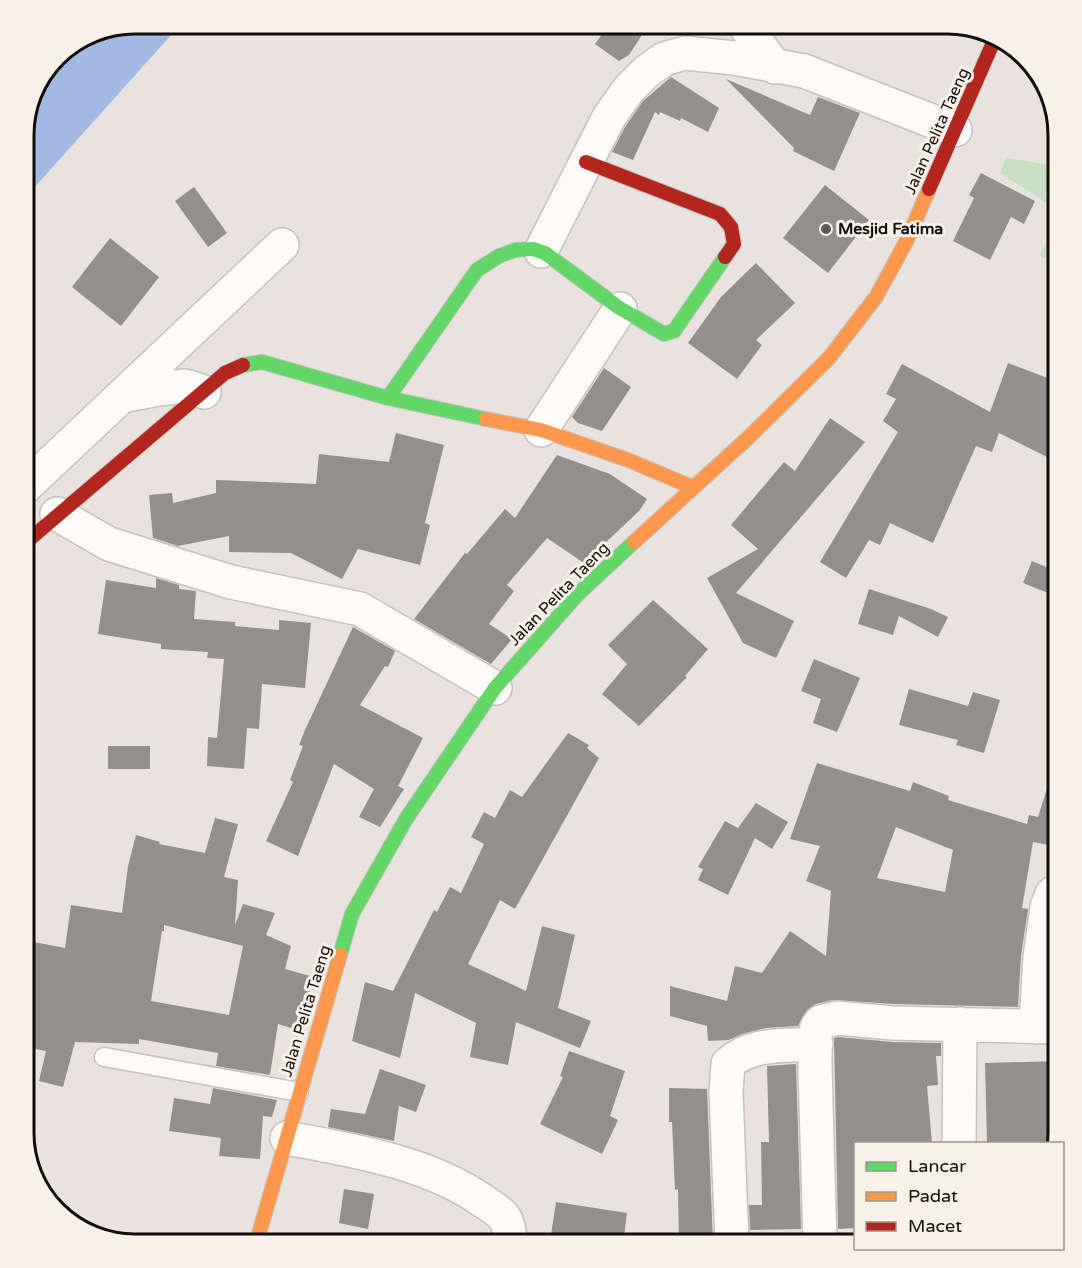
<svg xmlns="http://www.w3.org/2000/svg" width="1082" height="1268" viewBox="0 0 1082 1268" font-family="'Varela Round',sans-serif">
<rect width="100%" height="100%" fill="#e8e3de"/>
<path fill="#cadec2" d="M1006,158l52,8v44l-58,-37z
M1058,223v39l-19,-6z"/>
<path fill="#a4b8e4" d="M136,24h45l-157,175v-71l11,-41 27,-35z"/>
<path fill="#928f8c" fill-rule="evenodd" d="M609,24h40l-20,31 -10,6 -24,-17z
M671,77l48,31 -11,24 -27,-14 -1,3 -20,-9 -1,3 -4,-3 -22,48 -21,-8 13,-25 18,-26z
M726,79l84,36 8,-18 42,16 -26,58 -41,-20 1,-3z
M981,173l54,28 -11,23 -13,-7 -21,43 -37,-19 21,-43 -5,-3z
M825,185l44,35 -41,53 -45,-35z
M194,187l33,46 -19,14 -33,-46z
M110,238l49,39 -38,49 -49,-39z
M756,263l39,40 -39,37 6,5 -25,34 -49,-36 33,-46z
M1008,363l50,19v63l-7,14 -52,-26 -7,19 -16,-6 -43,97 -43,-20 -10,22 -11,-5 -23,38 -26,-16 78,-130 -15,-11 13,-22 -10,-5 16,-30 88,48z
M604,368l27,19 -29,44 -24,-8 -6,-6z
M830,418l35,24 -129,151 58,28 -18,37 -33,-15 -36,-65 51,-29 -27,-24 53,-63 11,9z
M396,433l48,12 -19,78 5,2 -10,40 -62,-16 -16,30 -51,-26 -62,-1v-16l-51,10 -25,-8 -4,-43 23,-2 1,10 43,-10v-13l100,4 3,-30 70,8z
M557,455l53,19 37,25 -8,12 -55,52 -37,-25 -40,47 7,6 -25,33 23,15 -21,25 -77,-45 51,-66 2,1 38,-45 10,9z
M1032,561l26,11v25l-35,-14z
M156,578l23,7v4l17,2 -2,28 41,3v4l44,4v-10l32,3 -6,65 -43,-4 -3,45 -12,-1 -3,41 -37,-3 1,-29 9,1 7,-79 -17,-1 1,-6 -47,-3v-5l-63,-10 8,-54 50,8z
M869,589l62,20 17,8 -10,20 -39,-21 -6,19 -35,-11z
M653,600l55,49 -23,27 2,1 -48,49 -37,-32 25,-30 -19,-19z
M353,627l42,24 -7,16 -3,-1 -25,39 63,33 -25,48 6,3 -24,38 -21,-10 15,-28 -40,-25 -36,92 -32,-15 27,-59 -3,-2 13,-34 -4,-1 6,-15z
M814,659l46,19 -23,54 -24,-9 8,-24 -20,-8z
M909,689l59,17 5,-14 27,8 -16,53 -28,-8 2,-5 -59,-15z
M568,733l21,12 -2,3 12,10 -84,151 -15,-9 -32,64 58,27 16,-65 33,9 -17,73 33,13 -11,27 -64,-26 -8,43 -38,-8 6,-34 -61,-30 -15,65 -48,-17 13,-59 28,9 41,-81 3,2 13,-25 11,6 23,-49 -13,-7 13,-25 11,6 15,-28 12,7z
M108,746h42v23h-42z
M817,763l93,28 3,-9 36,14 -1,4 79,24 2,-9 9,2 14,-44 6,1v51l-4,21 -21,-4 -11,66 6,1 -7,47 -3,51 -124,-3 -61,-4 -17,4 -9,6 -9,16 -32,2 -24,6 -13,6 -21,1 -1,-15 -37,-10v-30l57,15 8,-35 27,7 28,-42 36,25 5,-65 -25,-10 14,-35 -30,-7zM896,827l57,23 -8,42 -68,-14z
M756,803l32,19 -16,27 -17,-11 -27,57 -30,-15 5,-11 -5,-2 27,-46 13,7z
M215,818l23,6 -14,53 14,3 -3,45 8,-21 32,9 -9,22 25,11 -6,23 29,8 -16,53 -20,-6 -8,51 -54,-9 2,-13 -79,-14v5l-64,-2 -12,45 -24,-6 7,-30 -22,-4v-55l10,-50 31,6 6,-43 51,8 6,-47 8,-31 24,7 -1,2 46,9zM164,925l79,21 -14,69 -78,-14 11,-70h2z
M838,1037l55,5 48,1v13h-5l2,29 -11,1 5,57h-77v85l-17,1 -4,-191z
M569,1051l56,20 -15,45 8,4 -16,34 -62,-30 23,-47 -3,-1z
M1058,1061v72l-3,10h-68l-2,-80z
M796,1064l5,165 -51,1 -1,-25h13l-1,-63h8l-2,-76z
M380,1069l46,16 -10,27 -17,-6 -5,35 -66,-14 3,-18 34,5z
M213,1088l64,12 -5,17 -9,-1 -3,43 -41,-3 2,-18 -52,-7 5,-33 36,6z
M669,1088l38,1 6,155h-34l-1,-55 -3,1 -3,-68h-3z
M344,1189l30,5 -6,35 -29,-6z
M556,1202l71,11 -4,31h-15l-57,-9z"/>
<g fill="none" stroke-linecap="round" stroke-linejoin="round">
<defs>
<path id="lane" d="M104,1057l195,35"/>
<path id="street" d="M744,24l31,43
M541,251l68,-134 20,-28 17,-17 18,-13 21,-6 49,5 70,13 151,59
M122,396l36,-7 27,-3 19,6
M541,430l79,-121
M24,488l258,-243
M57,514l52,30 122,38 129,27 135,79
M1036,1027l4,-70 7,-50 5,-13 6,-4
M287,1138c68,13 142,24 199,65 6,4 14,9 18,14 5,7 6,19 6,27
M959,1144l1,-120
M732,1244l-6,-153 2,-27c23,-22 58,-18 88,-20
M820,1244l-5,-176v-33l2,-8 4,-5 16,-4 56,5 165,4"/>
<path id="fast" d="M243,365l19,-3 126,36 98,21
M388,398l89,-128 22,-14 17,-6 17,-1 12,4 73,54 46,27 10,-3 51,-74
M340,955l12,-41 54,-95 89,-131 83,-94 56,-52"/>
<path id="slow" d="M486,419l55,11 87,30 64,27
M634,542l115,-105 80,-79 47,-61 31,-57 22,-51
M256,1244l84,-289"/>
<path id="jam" d="M586,162l134,52 11,13 3,17 -9,13
M929,189l67,-153
M24,544l201,-171 18,-8"/>
</defs>
<use href="#lane" stroke="#c5c1bd" stroke-width="21"/>
<use href="#street" stroke="#c5c1bd" stroke-width="36"/>
<use href="#fast" stroke="#c5c1bd" stroke-width="16"/>
<use href="#slow" stroke="#c5c1bd" stroke-width="16"/>
<use href="#jam" stroke="#c5c1bd" stroke-width="16"/>
<use href="#lane" stroke="#fcfbfa" stroke-width="18"/>
<use href="#street" stroke="#fcfbfa" stroke-width="33"/>
<use href="#fast" stroke="#63d668" stroke-width="14"/>
<use href="#slow" stroke="#ff974d" stroke-width="14"/>
<use href="#jam" stroke="#b3261e" stroke-width="14"/>
</g>
<circle fill="#5c5854" stroke="#f8f1e8" stroke-width="2" cx="826" cy="229" r="6"/>
<g text-anchor="middle" dominant-baseline="central" stroke-width="6" stroke-linejoin="round" paint-order="stroke">
<g font-size="16" fill="#100d0a" stroke="#f8f1e8">
<text transform="translate(937 131) rotate(-66)">Jalan Pelita Taeng</text>
<text transform="translate(559 594) rotate(-46)">Jalan Pelita Taeng</text>
<text transform="translate(306 1011) rotate(-73)">Jalan Pelita Taeng</text>
</g>
<g font-size="16" font-weight="bold" fill="#100d0a" stroke="#f8f1e8" text-anchor="start">
<text x="838" y="229">Mesjid Fatima</text>
</g>
</g>
<path d="M0 0H1082V1268H0ZM135 34H947A101 101 0 0 1 1048 135V1133A101 101 0 0 1 947 1234H135A101 101 0 0 1 34 1133V135A101 101 0 0 1 135 34Z" fill="#f8f1e8" fill-rule="evenodd"/>
<path fill="none" stroke="#100d0a" stroke-width="3" d="M135 34H947A101 101 0 0 1 1048 135V1133A101 101 0 0 1 947 1234H135A101 101 0 0 1 34 1133V135A101 101 0 0 1 135 34Z"/>
<rect x="854" y="1142" width="210" height="108" fill="#f8f1e8" stroke="#9b968f" stroke-width="1.5"/>
<rect x="866" y="1162" width="30" height="9" fill="#63d668" stroke="#9b968f" stroke-width="1.5"/>
<text x="908" y="1172" font-size="18" fill="#100d0a">Lancar</text>
<rect x="866" y="1192" width="30" height="9" fill="#ff974d" stroke="#9b968f" stroke-width="1.5"/>
<text x="908" y="1202" font-size="18" fill="#100d0a">Padat</text>
<rect x="866" y="1222" width="30" height="9" fill="#b3261e" stroke="#9b968f" stroke-width="1.5"/>
<text x="908" y="1232" font-size="18" fill="#100d0a">Macet</text>
</svg>
